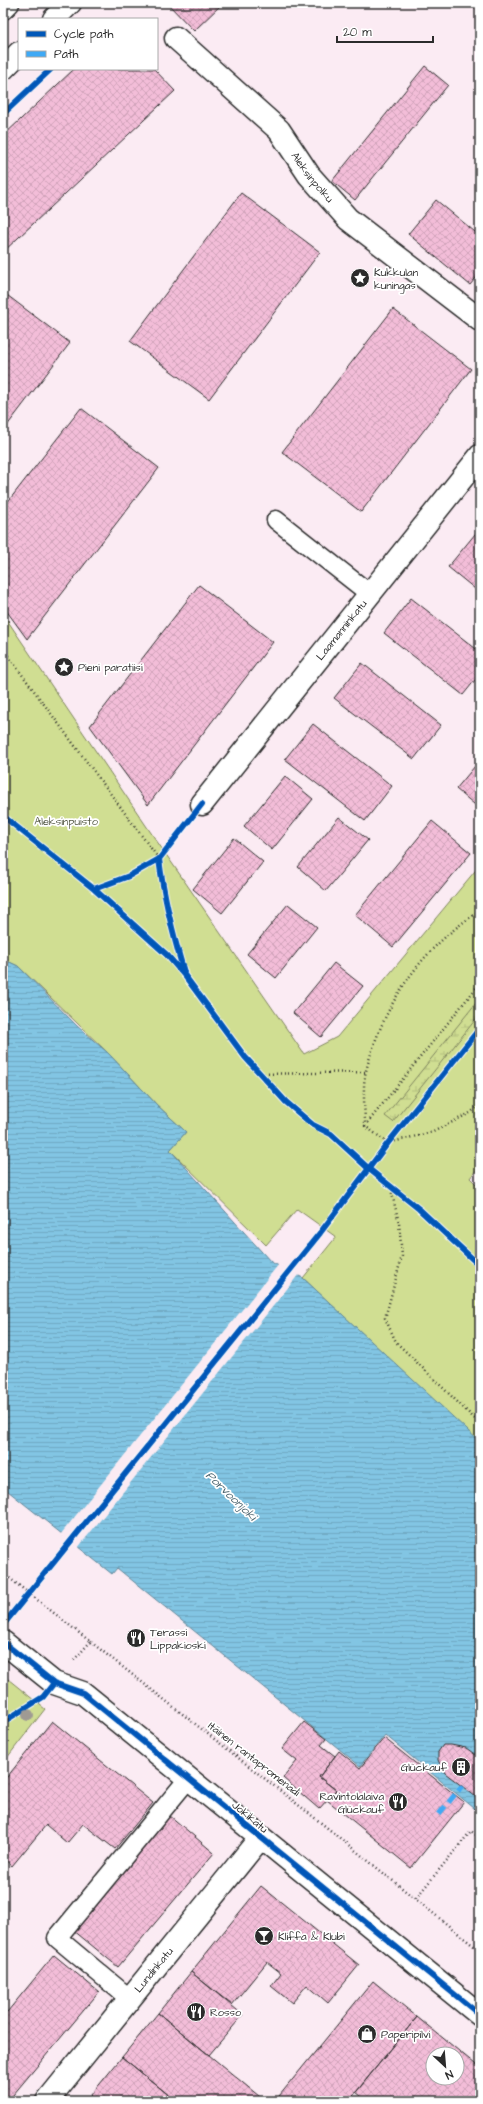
<svg xmlns="http://www.w3.org/2000/svg" width="483" height="2104" viewBox="0 0 483 2104" font-family="'Architects Daughter',sans-serif">
<defs>
<pattern id="wetland-marsh" width="20" height="14" patternUnits="userSpaceOnUse"><rect width="20" height="14" fill="#d0de92"/><path d="M1 5h8M5 5V1M11 12h8M15 12V8" fill="none" stroke="#b3bf7e"/></pattern>
<pattern id="water-rules" width="6" height="5" patternUnits="userSpaceOnUse"><rect width="6" height="5" fill="#82c5e3"/><path d="M0 2.5h6" fill="none" stroke="#70a9c3"/></pattern>
<pattern id="building-cross-hatch" width="8" height="8" patternUnits="userSpaceOnUse"><rect width="8" height="8" fill="#f3bdd8"/><path d="M0 0l8 8M0 8l8-8" fill="none" stroke="#d0a3ba"/></pattern>
</defs>
<rect width="100%" height="100%" fill="#fbebf3"/>
<filter id="ink" filterUnits="userSpaceOnUse"><feTurbulence type="fractalNoise" baseFrequency=".025" numOctaves="2"/><feDisplacementMap in="SourceGraphic" scale="8" xChannelSelector="R" yChannelSelector="G"/><feConvolveMatrix kernelMatrix="1 2 1 2 8 2 1 2 1" color-interpolation-filters="sRGB"/></filter>
<g filter="url(#ink)">
<path fill="#d0de92" stroke="#7e845e" d="M3,614l144,213 157,227 33,-17 143,-172v300l-10,13 10,10v255l-177,-165 33,-41 -39,-28 -31,36 -96,-95 16,-18 -29,-27 -49,-52 -90,-87 -15,-7z
M3,1675l42,34 -42,54z"/>
<path fill="url(#wetland-marsh)" stroke="#7e845e" d="M480,998v16l-87,108 -8,-6z"/>
<path fill="url(#water-rules)" stroke="#5f8799" d="M3,959l15,7 59,60 31,27 49,52 29,27 -16,18 101,112 32,16 177,164v371l-95,-78 -25,31 -243,-198 -5,6 -109,-87z"/>
<path fill="#fbebf3" d="M279,1264l20,10 -222,275 -17,-14z"/>
<path fill="url(#building-cross-hatch)" stroke="#2b2b2b" fill-rule="evenodd" d="M167,3h56l-29,28z
M425,66l23,19 -93,115 -23,-19z
M74,69h80l21,22 -172,161v-116z
M241,193l79,59 -111,147 -79,-58z
M436,200l44,36v37l-10,12 -62,-51z
M3,292l67,51 -67,88z
M393,309l78,60 -110,143 -79,-60z
M81,408l78,60 -132,171 -24,-33v-98z
M480,528v65l-32,-26z
M199,585l74,57 -125,163 -58,-79z
M411,598l69,54v22l-17,21 -79,-62z
M362,663l79,62 -27,34 -80,-61z
M313,724l79,62 -27,35 -80,-62z
M480,760v49l-24,-20z
M285,776l28,23 -41,51 -28,-24z
M339,817l29,23 -42,51 -28,-24z
M432,821l39,32 -78,94 -38,-32z
M234,838l29,24 -41,51 -29,-24z
M288,904l29,23 -41,51 -29,-24z
M334,963l29,23 -42,51 -28,-24z
M52,1721l101,82 -38,46 -32,-25 -16,19 -21,-18 -34,41 -9,-8v-76z
M304,1722l22,17 -5,6 14,11 -16,21 17,13 -17,19 -36,-31 14,-17 -15,-12z
M384,1738l80,64 -53,66 -84,-68 9,-10 -17,-13 20,-26 21,17z
M443,1745h8l15,3 14,10v42l-35,-27 -7,-13v-8z
M169,1815l45,38 -96,114 -45,-37z
M261,1886l98,79 -31,38 -21,-18 -15,18 -21,-17 10,-13 -14,-11 -35,43 -41,-33z
M54,1955l45,37 -91,109h-5v-84z
M191,1972l52,43 -34,40 -51,-42z
M373,1981l44,36 -68,84h-74z
M158,2013l51,42 56,46h-89l-54,-44z
M417,2017l63,51v33h-113l-11,-9zM433,2054h24v24h-24z
M122,2057l54,44h-90z"/>
<g fill="none" stroke-linecap="round" stroke-linejoin="round">
<defs>
<path id="service" d="M276,520l94,74
M130,1999l-73,-61 131,-159"/>
<g id="minor">
<path id="s1" d="M176,38l103,92 30,45 39,44 132,101"/>
<path id="s2" d="M202,804l278,-348"/>
<path d="M3,1642l51,41 29,10 397,322"/>
<path id="s3" d="M47,2101l213,-263"/>
</g>
<path id="secondary" d="M3,8l5,-5
M54,19l16,-16
M3,69l16,-16"/>
</defs>
<use href="#service" stroke="#2b2b2b" stroke-width="21"/>
<use href="#minor" stroke="#2b2b2b" stroke-width="25"/>
<use href="#secondary" stroke="#2b2b2b" stroke-width="25"/>
<path stroke="#2b2b2b" stroke-width="2.5" stroke-dasharray="1 3" stroke-linecap="butt" d="M3,649l156,210
M480,911c-58,36 -97,93 -114,160 -4,16 -1,37 -1,55l23,17 45,-11 37,-19 10,-8
M260,1074l106,-2
M365,1126l115,-143
M390,1185l9,38 3,33 -17,62 11,24 84,82
M3,1573l317,249 160,129
M74,1660l17,-19
M416,1898l55,-67 9,7"/>
<use href="#service" stroke="#fff" stroke-width="18"/>
<use href="#minor" stroke="#fff" stroke-width="22"/>
<use href="#secondary" stroke="#fff" stroke-width="22"/>
<path stroke="#3fa9f5" stroke-width="5" stroke-dasharray="10 5" stroke-linecap="butt" d="M439,1814l23,-28"/>
<defs>
<path id="cycleway" d="M3,114l48,-45
M3,816l91,73 73,66 18,21 60,81 41,45 27,23 18,9 38,35 50,40 61,57
M159,859c5,39 14,76 25,113
M94,889l35,-13 30,-17 43,-55
M3,1625l317,-392 68,-90 92,-115
M3,1642l51,41 29,10 397,322
M3,1722l40,-25 11,-14"/>
</defs>
<use href="#cycleway" stroke="#fff" stroke-width="8"/>
<use href="#cycleway" stroke="#0057b8" stroke-width="6"/>
</g>
<circle fill="#9f9a93" cx="28" cy="1715" r="6"/>
</g>
<defs>
<symbol id="sight-disc" viewBox="-11 -11 22 22"><circle r="9.5" fill="#2b2b2b" stroke="#fff"/><path d="M0-6L1.8-2.2L6-1.7L2.9 1.2L3.7 5.4L0 3.3L-3.7 5.4L-2.9 1.2L-6-1.7L-1.8-2.2Z" fill="#fff"/></symbol>
<symbol id="restaurant-disc" viewBox="-11 -11 22 22"><circle r="9.5" fill="#2b2b2b" stroke="#fff"/><path d="M-5-6h1v4h1v-4h1v4h1v-4h1v5L-1.5 .5V6h-2V.5L-5-1ZM5-6V6H3V1.5H1.5Q1.5-4 5-6Z" fill="#fff"/></symbol>
<symbol id="building-disc" viewBox="-11 -11 22 22"><circle r="9.5" fill="#2b2b2b" stroke="#fff"/><path d="M-4-6H4V6H1V3H-1V6H-4ZM-2.5-4.3h1.7v1.8h-1.7ZM.8-4.3h1.7v1.8H.8ZM-2.5-1h1.7V.8h-1.7ZM.8-1h1.7V.8H.8Z" fill="#fff"/></symbol>
<symbol id="bar-disc" viewBox="-11 -11 22 22"><circle r="9.5" fill="#2b2b2b" stroke="#fff"/><path d="M-6-5H6L.8 .8V4.5H3.5V6h-7V4.5H-.8V.8Z" fill="#fff"/></symbol>
<symbol id="shop-disc" viewBox="-11 -11 22 22"><circle r="9.5" fill="#2b2b2b" stroke="#fff"/><path d="M-5-2.5h2.3a2.7 3.5 0 0 1 5.4 0H5L5.5 6h-11ZM-1.5-2.5h3a1.5 2.3 0 0 0-3 0Z" fill="#fff"/></symbol>
</defs>
<g fill-rule="evenodd">
<use href="#sight-disc" x="349" y="267" width="22" height="22"/>
<use href="#sight-disc" x="53" y="656" width="22" height="22"/>
<use href="#restaurant-disc" x="125" y="1627" width="22" height="22"/>
<use href="#building-disc" x="450" y="1756" width="22" height="22"/>
<use href="#restaurant-disc" x="387" y="1791" width="22" height="22"/>
<use href="#bar-disc" x="253" y="1925" width="22" height="22"/>
<use href="#restaurant-disc" x="185" y="2001" width="22" height="22"/>
<use href="#shop-disc" x="356" y="2023" width="22" height="22"/>
</g>
<g text-anchor="middle" dominant-baseline="central" stroke-width="3.5" stroke-linejoin="round" paint-order="stroke">
<g font-size="11" fill="#2b2b2b" stroke="#fff">
<text stroke="none"><textPath href="#s1" startOffset="196">Aleksinpolku</textPath></text>
<text stroke="none"><textPath href="#s2" startOffset="223">Laamanninkatu</textPath></text>
<text transform="translate(254 1759) rotate(38)">Itäinen rantapromenadi</text>
<text transform="translate(250 1817) rotate(40)">Jokikatu</text>
<text stroke="none"><textPath href="#s3" startOffset="169">Lundinkatu</textPath></text>
</g>
<g font-size="11" fill="#2b2b2b" stroke="#fff" text-anchor="start">
<text x="374" y="272">Kukkulan<tspan x="374" dy="13">kuningas</tspan></text>
<text x="78" y="667">Pieni paratiisi</text>
<text x="150" y="1632">Terassi<tspan x="150" dy="13">Lippakioski</tspan></text>
<text x="447" y="1767" text-anchor="end">Glückauf</text>
<text x="384" y="1796" text-anchor="end">Ravintolalaiva<tspan x="384" dy="13">Glückauf</tspan></text>
<text x="278" y="1936">Kliffa &amp; Klubi</text>
<text x="210" y="2012">Rosso</text>
<text x="381" y="2034">Paperipilvi</text>
</g>
<g font-size="11" fill="#545845" stroke="#fff">
<text x="66" y="821">Aleksinpuisto</text>
</g>
<g font-size="12" font-style="italic" fill="#49616b" stroke="#fff">
<text transform="translate(231 1496) rotate(44)">Porvoonjoki</text>
</g>
</g>
<rect width="483" height="2104" fill="none" stroke="#fff" stroke-width="16"/>
<rect x="8" y="8" width="467" height="2088" fill="none" stroke="#2b2b2b" stroke-width="1.5" filter="url(#ink)"/>
<rect x="18" y="18" width="140" height="52" fill="#ffffff" stroke="#aaaaaa"/>
<rect x="26" y="31" width="20" height="6" fill="#0057b8" stroke="#aaaaaa"/>
<text x="54" y="38" font-size="12" fill="#2b2b2b">Cycle path</text>
<rect x="26" y="51" width="20" height="6" fill="#3fa9f5" stroke="#aaaaaa"/>
<text x="54" y="58" font-size="12" fill="#2b2b2b">Path</text>
<g transform="translate(445 2066) rotate(154)"><circle r="19" fill="#ffffff" stroke="#aaaaaa"/>
<path d="M0-3L7 15L0 10L-7 15Z" fill="#2b2b2b"/>
<text y="-6" font-size="11" font-weight="bold" text-anchor="middle" fill="#2b2b2b">N</text>
</g>
<path d="M337 36v6h96v-6" fill="none" stroke="#2b2b2b" stroke-width="2"/>
<text x="343" y="36" font-size="12" fill="#2b2b2b" stroke="#ffffff" stroke-width="3" paint-order="stroke">20 m</text>
</svg>
